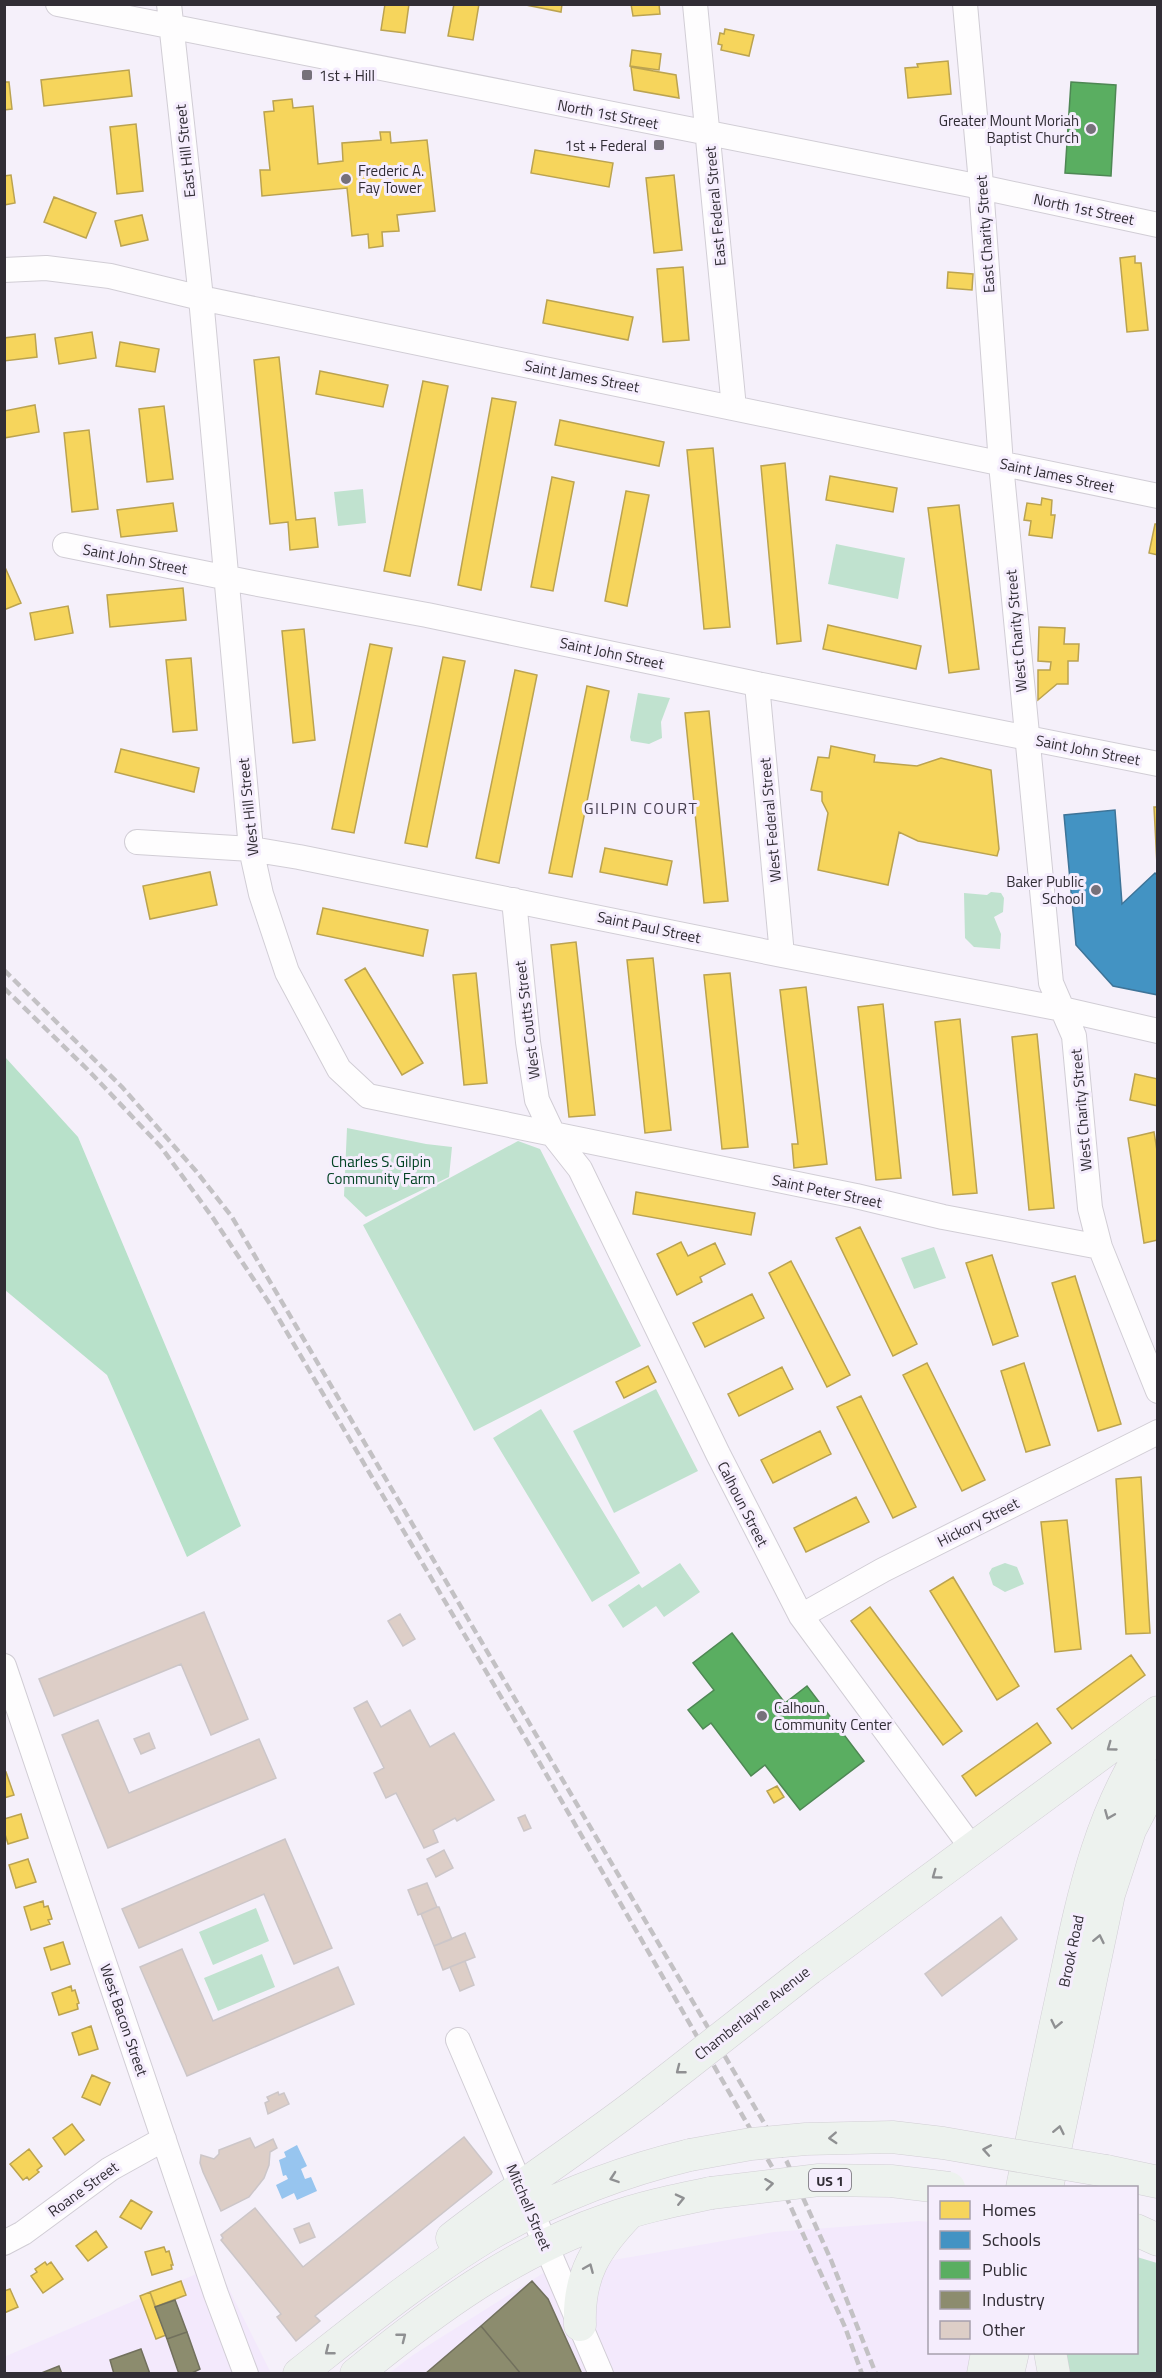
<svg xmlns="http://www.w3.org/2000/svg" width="1162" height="2378" viewBox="0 0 1162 2378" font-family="'Titillium Web',sans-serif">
<rect width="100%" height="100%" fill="#f5f0fa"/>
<path fill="#f3e9fc" d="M919,2221l10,1 1,130 79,1 3,21h-624l25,-19 132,-83 229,-40z
M217,2265l54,108h-266l-1,-16z"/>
<path fill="#c0e2cf" d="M363,489l3,34 -28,3 -4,-34z
M836,544l69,14 -7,41 -70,-15z
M638,693l32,5 -9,24 1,16 -13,6 -18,-3 -1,-4z
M991,892l10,1 3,5 -1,14 -9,5 7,17 -1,15 -26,-2 -9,-9 -1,-45 23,2z
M347,1128l79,16 26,3 -3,30 -83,40 -22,-21z
M518,1141l22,8 101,197 -167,85 -111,-206z
M934,1247l12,31 -32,11 -13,-31z
M656,1389l42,82 -84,42 -41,-82z
M541,1409l99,164 -48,29 -99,-164z
M680,1563l20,29 -36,25 -8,-11 -33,22 -15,-23 31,-21 3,4z
M1005,1563l12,4 7,17 -19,8 -12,-7 -4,-12 3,-5z
M256,1908l13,33 -56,24 -14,-33z
M262,1954l13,33 -57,24 -14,-33z
M1137,2257l20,6v110h-91l-6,-20 76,-1z"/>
<path fill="#b8e1ca" d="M5,1057l73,80 163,389 -54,31 -80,-182 -102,-85z"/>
<path fill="#97c5ef" d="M297,2145l10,21 -6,3 4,10 6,-2 6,14 -20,9 -3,-7 -12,6 -6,-14 12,-6 -2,-4 -3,1 -4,-16 7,-3 -2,-5z"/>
<path fill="#f6d55c" stroke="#bba350" stroke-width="1.5" d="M385,4h24l-4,29 -24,-3z
M454,4h25l-6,36 -25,-4z
M521,4h41l-1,8z
M631,4h28l1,10 -27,2z
M725,29l29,6 -5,21 -28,-6 1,-5 -4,-1 2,-11 4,1z
M632,50l29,4 -2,16 -29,-4z
M948,61l3,33 -43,4 -3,-30 13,-1 -1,-3z
M631,67l45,8 3,23 -45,-8z
M129,70l3,26 -88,10 -3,-26z
M4,82h5l3,27 -8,1z
M292,99l1,9 20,-2 5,58 25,-3 -1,-18 39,-3 -1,-8h10l1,11 36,-3 8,71 -38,4 2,16 -17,1 1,14 -14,2 -1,-14 -16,2 -5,-48 -85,8 -2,-26h10l-6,-58 10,-1 -1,-10z
M136,124l7,67 -26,3 -7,-67z
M535,150l78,13 -4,24 -78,-14z
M11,175l4,28 -11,2v-29z
M674,175l8,75 -28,3 -8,-75z
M54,197l42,16 -10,25 -42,-16z
M142,215l6,25 -27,6 -6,-25z
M1135,256v7h6l7,67 -21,2 -7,-74z
M683,267l6,73 -26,2 -6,-73z
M948,272l25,2 -1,16 -25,-2z
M547,300l86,17 -5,23 -85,-17z
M92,332l4,26 -37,6 -4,-26z
M35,334l2,23 -33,4v-23z
M120,342l39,7 -4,23 -39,-6z
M279,357l17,163 19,-2 3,29 -28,3 -2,-28 -18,2 -16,-164z
M320,371l68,14 -5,22 -67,-13z
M423,381l25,5 -38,190 -26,-5z
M492,398l24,4 -35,188 -23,-5z
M35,405l4,27 -35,6v-27z
M164,406l9,73 -26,3 -8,-73z
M560,420l104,22 -5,24 -104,-21z
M89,430l9,79 -26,3 -8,-79z
M713,448l17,179 -26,2 -17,-179z
M785,463l16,178 -24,3 -16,-178z
M830,476l67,12 -4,24 -67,-12z
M552,477l22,5 -21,109 -22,-4z
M626,491l23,4 -22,111 -22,-5z
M1042,498l10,2 -1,15h4l-3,23 -23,-3 2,-14 -7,-1 3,-17 14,2z
M173,503l4,28 -56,6 -4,-27z
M959,505l20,164 -30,4 -21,-165z
M1155,524h3v31l-9,-2z
M4,565l17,38 -17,7z
M183,588l3,32 -76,7 -3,-32z
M68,606l5,27 -38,7 -5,-27z
M828,625l93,21 -5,23 -93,-20z
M1039,627l26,1 -1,16h15l-1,17h-10v23h-11l-19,16v-30h12l1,-8 -13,-1z
M304,629l11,111 -22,3 -11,-112z
M370,644l22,4 -38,185 -22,-4z
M443,657l22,4 -38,186 -22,-4z
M191,658l6,72 -24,2 -7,-72z
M515,670l22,5 -38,188 -23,-5z
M587,686l22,5 -37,186 -23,-4z
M709,711l19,190 -24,2 -19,-190z
M831,746l44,9 -1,7 43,4 24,-8 50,12 8,79 -2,7 -79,-15 -19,-9 -11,53 -70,-15 10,-57 -6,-12v-9l-11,-2 7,-33 11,1z
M121,749l78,19 -5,24 -79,-20z
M1154,807h4v58h-1z
M605,848l67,13 -5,24 -67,-13z
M210,872l7,33 -67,14 -7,-33z
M323,908l105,22 -5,26 -106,-22z
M576,942l19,173 -26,2 -18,-172z
M653,958l18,172 -26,3 -18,-173z
M365,968l58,95 -21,12 -57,-95z
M476,973l11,110 -23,2 -11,-110z
M730,973l18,174 -26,2 -18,-174z
M806,987l21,177 -33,4 -2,-24h6l-18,-154z
M883,1004l18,174 -25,2 -18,-173z
M960,1019l17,174 -24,2 -18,-173z
M1037,1034l17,174 -25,2 -17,-173z
M1135,1074l23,5v27l-28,-6z
M1154,1132l4,25v83l-14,3 -16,-105z
M636,1192l119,21 -4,22 -118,-21z
M860,1227l57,117 -24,12 -57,-118z
M681,1242l7,14 27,-13 10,21 -25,13 2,5 -25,13 -20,-41z
M992,1255l26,81 -25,9 -27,-82z
M791,1261l59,114 -23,12 -58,-114z
M1075,1276l46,148 -23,7 -46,-148z
M752,1294l12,24 -59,29 -12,-24z
M927,1363l58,117 -23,11 -59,-116z
M1024,1363l26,82 -24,7 -25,-81z
M648,1366l8,16 -32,16 -8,-16z
M782,1367l11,22 -54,27 -11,-22z
M861,1396l55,111 -23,11 -56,-111z
M820,1431l11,23 -58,29 -12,-23z
M1141,1477l9,156 -24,1 -10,-155z
M856,1497l13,25 -63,30 -12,-24z
M1067,1520l14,129 -26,3 -14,-130z
M953,1577l66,109 -22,14 -67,-109z
M870,1607l92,124 -19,14 -92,-124z
M1131,1655l14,20 -73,54 -15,-20z
M1037,1723l14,20 -75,53 -14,-20z
M6,1772l8,23 -10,3v-25z
M777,1786l7,11 -10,6 -7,-12z
M21,1814l7,24 -20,6 -4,-13v-12z
M28,1859l8,23 -20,6 -7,-23z
M43,1901l1,6 4,-1 4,13 -4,1 2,4 -19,6 -7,-23z
M63,1942l7,22 -19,6 -7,-22z
M71,1986l1,5 3,-1 4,13 -2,1 1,5 -19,6 -7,-22z
M91,2026l7,23 -19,6 -7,-22z
M92,2075l18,8 -10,22 -18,-8z
M72,2124l12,16 -19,15 -12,-17z
M29,2149l13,17 -5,4 2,2 -10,8 -2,-3 -4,3 -13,-16z
M131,2200l21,12 -11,17 -21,-12z
M96,2231l11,16 -19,14 -12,-15z
M164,2247l2,5 3,-1 4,14h-2l1,4 -20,6 -7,-23z
M45,2262l2,3 4,-3 12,17 -20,14 -12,-17 6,-4 -2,-3z
M181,2281l5,14 -31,12 -5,-15z
M10,2289l8,18 -14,6v-22z
M150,2292l16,43 -10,4 -16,-43z"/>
<path fill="#4393c3" stroke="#3e7498" stroke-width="1.5" d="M1115,810l7,94 33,-31 3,3v119l-45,-9 -37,-41 -12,-130z"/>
<path fill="#5aae61" stroke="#4e8754" stroke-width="1.5" d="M1071,82l45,3 -5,91 -46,-3z
M732,1633l53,70 22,-17 57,75 -64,49 -35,-45 -14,11 -40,-53 -8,6 -15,-19 26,-20 -21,-27z"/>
<path fill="#8c8c6e" stroke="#71705d" stroke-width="1.5" d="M532,2281l16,18 34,75h-61l-40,-48z
M175,2300l12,32 -20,7 -12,-32z
M481,2326l40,48h-96z
M187,2332l13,37 -10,5h-11l-12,-35z
M141,2349l9,25h-36l-4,-14z
M59,2366l3,8h-23z"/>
<path fill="#ddcec7" stroke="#ccc6c8" stroke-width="1.5" d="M204,1612l44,107 -37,16 -30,-71 -127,52 -15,-37z
M400,1614l15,25 -12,7 -15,-25z
M367,1701l14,26 29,-17 20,37 24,-14 40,67 -37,21 -2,-3 -22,12 5,12 -14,6 -28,-55 -10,5 -12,-25 10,-5 -30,-60z
M98,1720l31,73 130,-54 17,39 -168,70 -46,-113z
M149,1733l6,15 -14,6 -7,-15z
M525,1815l6,13 -7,3 -6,-13z
M285,1839l47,109 -38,16 -30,-70 -125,54 -17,-39z
M444,1850l9,18 -17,9 -9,-18z
M427,1883l10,24 -19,8 -10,-25z
M437,1907h2l13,32 -18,7 -13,-32z
M1001,1917l16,22 -75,57 -17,-22z
M465,1933l10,24 -32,13 -9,-24z
M182,1949l31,72 125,-54 16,37 -167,72 -47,-109z
M465,1961l9,24 -14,6 -10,-24z
M278,2092l1,3 5,-2 5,11 -21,10 -3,-11 4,-2 -2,-4z
M464,2137l28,35 -1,2 -176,142 5,5 -24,20 -19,-24 4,-3 -60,-74 2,-2 -2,-3 34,-27 48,59z
M250,2138l5,10 18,-9 4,9 -7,4 -1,13 -5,13 -15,19 -28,14 -18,-39 -3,-9 1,-8 13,4 5,-5v-4z
M309,2223l6,14 -15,6 -6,-14z"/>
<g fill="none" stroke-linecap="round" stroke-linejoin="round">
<defs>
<path id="minor" d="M58,4l923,183 177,38
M169,4l32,294 50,551 10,45 26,78 52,97 29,27 488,100 87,21 157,30
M695,4l39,404
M965,4l15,168 21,292 50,519 23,53 16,172 10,39 58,144
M4,270l42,-2 64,8 91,22 957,198
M65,545l188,38 174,32 330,69 401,80
M757,684l25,271
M137,842l114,7 48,8 483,98 280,54 96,22
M514,900l14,142 9,58 17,36 26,33 138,285 83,162 171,232
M801,1616l82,-46 275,-138
M4,1666l212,628 30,80
M458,2040l143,334
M4,2243l19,-10 87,-64 54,-30"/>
<path id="major" d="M809,1969l349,-257
M1106,2171l52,11
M1022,2188c13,-65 26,-129 40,-193 20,-96 37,-186 96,-268
M1047,2188l62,-294 21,-64 28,-54
M1136,2230l22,10
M452,2238c65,-51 135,-95 200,-146
M580,2325c-2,-50 16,-78 50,-113
M1050,2352l4,22
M299,2374c61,-48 122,-98 188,-138 63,-37 132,-64 203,-81
M356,2374c77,-63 158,-123 253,-155 33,-12 68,-19 102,-26
M983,2374l4,-22
M1008,2374l5,-22"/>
</defs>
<use href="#minor" stroke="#d1cdd5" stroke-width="26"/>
<use href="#major" stroke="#d2cfd5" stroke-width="33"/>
<use href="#minor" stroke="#fefdfe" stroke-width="24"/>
<use href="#major" stroke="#edf2ee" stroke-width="32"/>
<path stroke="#c3c1c4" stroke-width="4.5" stroke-dasharray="9 4.5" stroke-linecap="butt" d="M4,970l118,117 74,84 36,46 555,945 44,98 45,114
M4,988l85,83 72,76 52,71 59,89 262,446 241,419 70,155 17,47"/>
<defs>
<path id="major-bridge" d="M652,2092l157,-123
M690,2155l61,-11 55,-5 86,-2 51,6 163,28
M711,2193l108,-13 72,1 58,7"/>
</defs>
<use href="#major-bridge" stroke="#d2cfd5" stroke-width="33" stroke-linecap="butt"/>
<use href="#major-bridge" stroke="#edf2ee" stroke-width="32"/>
</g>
<defs><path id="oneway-chevron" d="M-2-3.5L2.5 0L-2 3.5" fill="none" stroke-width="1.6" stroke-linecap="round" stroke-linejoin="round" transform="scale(1.5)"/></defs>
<g stroke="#8f9092">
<use href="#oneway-chevron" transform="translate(1111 1747) rotate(144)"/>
<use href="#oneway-chevron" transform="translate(1109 1815) rotate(112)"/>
<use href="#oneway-chevron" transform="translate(936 1875) rotate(144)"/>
<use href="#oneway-chevron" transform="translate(1099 1939) rotate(-78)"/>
<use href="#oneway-chevron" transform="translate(1056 2024) rotate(102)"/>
<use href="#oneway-chevron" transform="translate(680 2070) rotate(142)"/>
<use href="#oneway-chevron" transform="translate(1059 2130) rotate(-78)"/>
<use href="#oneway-chevron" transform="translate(833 2138) rotate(177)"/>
<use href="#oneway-chevron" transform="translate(987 2150) rotate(-170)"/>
<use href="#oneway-chevron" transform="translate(614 2178) rotate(161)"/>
<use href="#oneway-chevron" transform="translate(769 2184) rotate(-7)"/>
<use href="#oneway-chevron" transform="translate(680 2199) rotate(-13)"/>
<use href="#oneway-chevron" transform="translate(589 2268) rotate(-67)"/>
<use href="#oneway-chevron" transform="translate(402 2337) rotate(-38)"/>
<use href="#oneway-chevron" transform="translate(329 2351) rotate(142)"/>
</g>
<g fill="#76717a" stroke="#f5edfd" stroke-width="2">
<rect x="301" y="69" width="12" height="12" rx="3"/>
<circle cx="1091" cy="129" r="6"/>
<rect x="653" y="139" width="12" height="12" rx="3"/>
<circle cx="346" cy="179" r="6"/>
<circle cx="1096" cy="890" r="6"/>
<circle cx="762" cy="1716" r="6"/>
</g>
<g text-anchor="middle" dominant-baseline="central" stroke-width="6" stroke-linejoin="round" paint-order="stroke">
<rect fill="#f5edfd" stroke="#6c6771" stroke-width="1.5" x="809" y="2169" width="42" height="22" rx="4.5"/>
<g font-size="14" font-weight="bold" fill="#312d35">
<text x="830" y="2180">US 1</text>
</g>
<g font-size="15" fill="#312d35" stroke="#f5edfd" text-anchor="start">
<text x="319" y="75">1st + Hill</text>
<text x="1079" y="120" text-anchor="end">Greater Mount Moriah<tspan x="1079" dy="17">Baptist Church</tspan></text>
<text x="647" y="145" text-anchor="end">1st + Federal</text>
<text x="358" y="170">Frederic A.<tspan x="358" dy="17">Fay Tower</tspan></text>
<text x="1084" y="881" text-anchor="end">Baker Public<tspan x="1084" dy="17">School</tspan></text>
<text x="774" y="1707">Calhoun<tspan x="774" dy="17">Community Center</tspan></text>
</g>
<g font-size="15" fill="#312d35" stroke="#f5edfd">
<text transform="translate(608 114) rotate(11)">North 1st Street</text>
<text transform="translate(185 151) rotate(-96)">East Hill Street</text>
<text transform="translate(715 206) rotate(-95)">East Federal Street</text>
<text transform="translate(1084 209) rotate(12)">North 1st Street</text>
<text transform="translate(985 234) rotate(-94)">East Charity Street</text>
<text transform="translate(582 376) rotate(11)">Saint James Street</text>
<text transform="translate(1057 475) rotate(12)">Saint James Street</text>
<text transform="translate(135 559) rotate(11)">Saint John Street</text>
<text transform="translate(1016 631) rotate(-95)">West Charity Street</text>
<text transform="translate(612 653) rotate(12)">Saint John Street</text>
<text transform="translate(1088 750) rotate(11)">Saint John Street</text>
<text transform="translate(248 807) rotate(-96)">West Hill Street</text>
<text transform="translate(770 820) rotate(-95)">West Federal Street</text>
<text transform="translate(649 927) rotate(12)">Saint Paul Street</text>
<text transform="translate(527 1020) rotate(-97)">West Coutts Street</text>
<text transform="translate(1081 1110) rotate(-95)">West Charity Street</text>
<text transform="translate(827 1191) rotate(12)">Saint Peter Street</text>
<text transform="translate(743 1504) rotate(63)">Calhoun Street</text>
<text transform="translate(978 1522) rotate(-27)">Hickory Street</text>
<text transform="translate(1071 1951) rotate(-78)">Brook Road</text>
<text transform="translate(752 2013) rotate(-38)">Chamberlayne Avenue</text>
<text transform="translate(124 2020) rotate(71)">West Bacon Street</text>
<text transform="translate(83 2189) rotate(-36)">Roane Street</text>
<text transform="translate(529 2207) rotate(67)">Mitchell Street</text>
</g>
<g font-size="15" fill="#024223" stroke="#f5edfd">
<text x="381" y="1161">Charles S. Gilpin<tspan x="381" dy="17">Community Farm</tspan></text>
</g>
<g font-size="16" letter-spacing="1.5" fill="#484050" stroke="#f5edfd">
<text x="641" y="808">GILPIN COURT</text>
</g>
</g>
<rect width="1162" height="2378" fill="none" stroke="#312d35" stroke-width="12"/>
<rect x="928" y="2186" width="210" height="168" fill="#f5edfd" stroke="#a7a0ad" stroke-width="1.5"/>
<rect x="940" y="2201" width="30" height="18" fill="#f6d55c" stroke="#a7a0ad" stroke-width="1.5"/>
<text x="982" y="2216" font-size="18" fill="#312d35">Homes</text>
<rect x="940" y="2231" width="30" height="18" fill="#4393c3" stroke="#a7a0ad" stroke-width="1.5"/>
<text x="982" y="2246" font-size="18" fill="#312d35">Schools</text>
<rect x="940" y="2261" width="30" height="18" fill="#5aae61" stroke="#a7a0ad" stroke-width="1.5"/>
<text x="982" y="2276" font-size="18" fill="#312d35">Public</text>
<rect x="940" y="2291" width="30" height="18" fill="#8c8c6e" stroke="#a7a0ad" stroke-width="1.5"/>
<text x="982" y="2306" font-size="18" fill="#312d35">Industry</text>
<rect x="940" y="2321" width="30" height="18" fill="#ddcec7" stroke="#a7a0ad" stroke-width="1.5"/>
<text x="982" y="2336" font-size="18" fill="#312d35">Other</text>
</svg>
